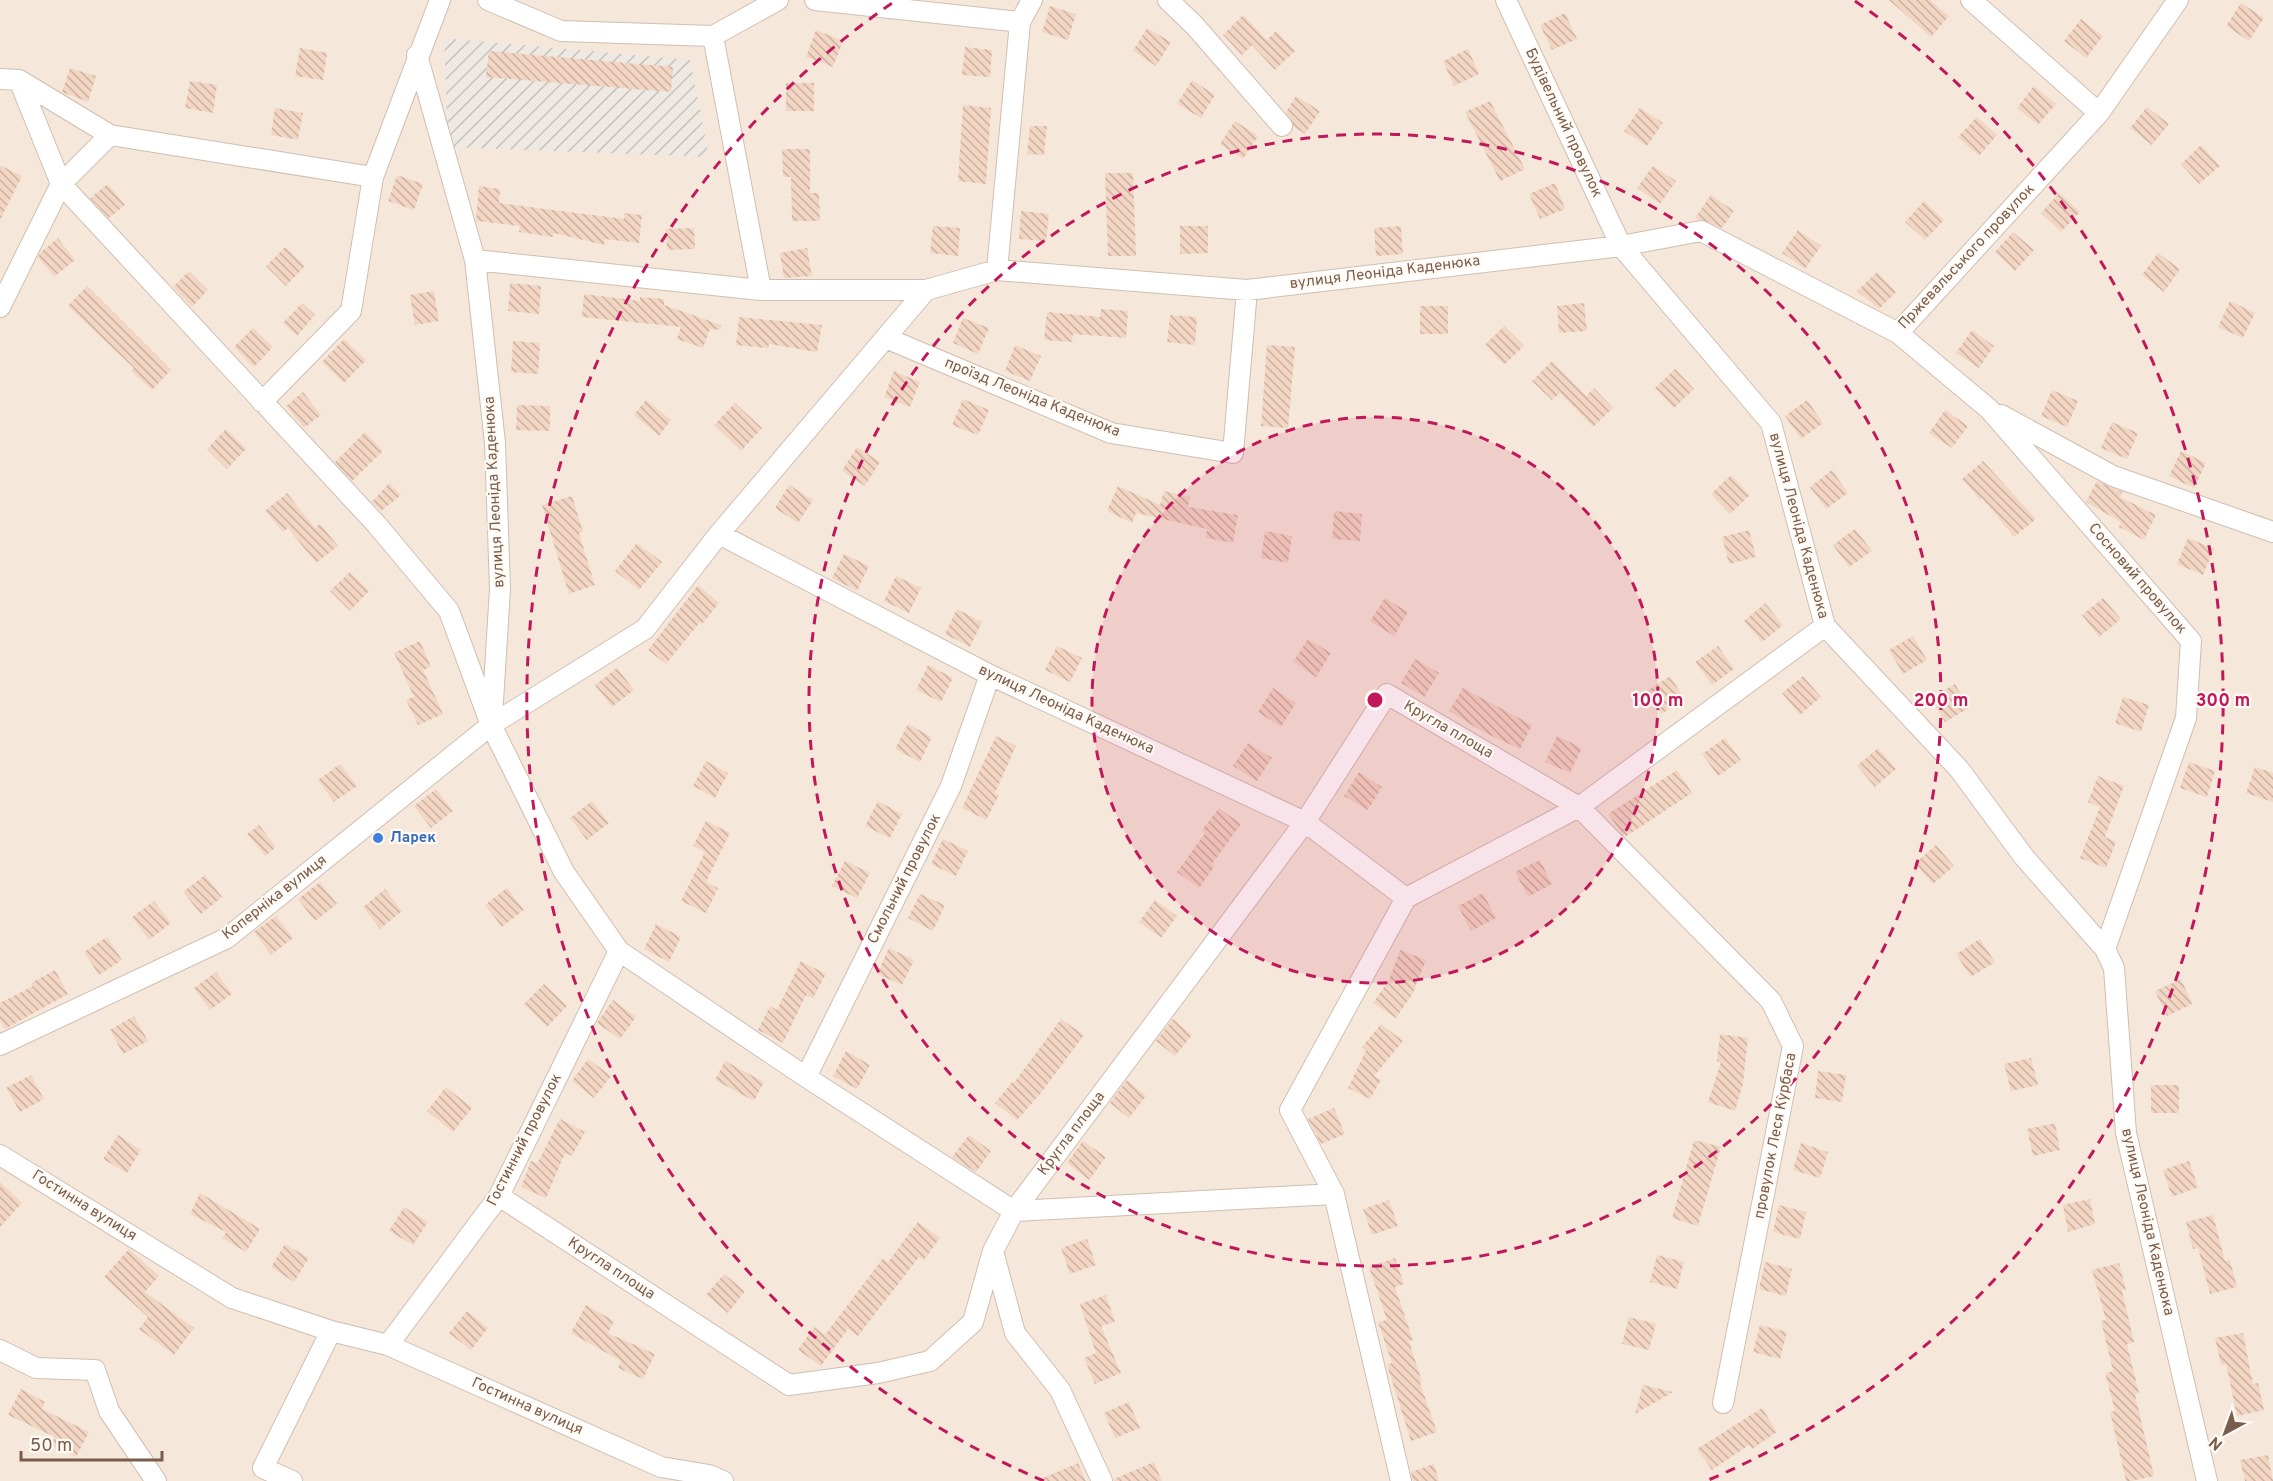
<svg xmlns="http://www.w3.org/2000/svg" width="2273" height="1481" viewBox="0 0 2273 1481" font-family="Overpass,sans-serif">
<defs>
<pattern id="industrial-furrows" width="10" height="10" patternUnits="userSpaceOnUse" patternTransform="scale(1.5)"><rect width="10" height="10" fill="#efe9e4"/><path d="M-1 1l2-2M0 10L10 0M9 11l2-2" fill="none" stroke="#c7c0bb"/></pattern>
<pattern id="building-back-hatch" width="6" height="6" patternUnits="userSpaceOnUse" patternTransform="scale(1.5)"><rect width="6" height="6" fill="#f3d5c3"/><path d="M-1 5l2 2M0 0l6 6M5-1l2 2" fill="none" stroke="#cab0a1"/></pattern>
</defs>
<rect width="100%" height="100%" fill="#fdf6ec"/>
<path fill="#f5e8da" d="M0,0h2273v1481h-2273z"/>
<path fill="url(#industrial-furrows)" d="M444,38l246,22 19,97 -261,-10z"/>
<path fill="url(#building-back-hatch)" d="M1889,0h41l19,16 -18,21z
M2241,3l23,15 -15,23 -23,-15z
M1050,6l26,8 -8,26 -26,-8z
M1565,13l12,26 -25,11 -12,-25z
M1243,15l24,25 9,-9 19,20 -20,19 -23,-25 -10,10 -19,-20z
M2081,19l22,17 -17,22 -22,-17z
M1147,28l24,14 -15,24 -23,-15z
M816,30l27,11 -10,26 -27,-10z
M965,47l27,3 -2,27 -28,-2z
M300,48l27,5 -4,27 -28,-4z
M1468,49l11,25 -25,12 -11,-25z
M489,51l184,16 -2,25 -185,-15z
M70,68l26,8 -8,26 -26,-10z
M1192,80l23,15 -14,23 -24,-14z
M190,81l27,4 -4,28 -28,-5z
M786,83h28v28h-28z
M2034,86l22,18 -18,21 -21,-17z
M1296,96l24,15 -15,23 -11,-7 -8,-15z
M1490,101l35,68 -25,12 -35,-69z
M963,105l28,3 -5,76 -28,-3z
M2147,107l22,17 -17,21 -22,-17z
M275,108l28,5 -5,27 -27,-5z
M1640,108l23,15 -16,23 -23,-15z
M1977,117l20,18 -18,21 -21,-19z
M1235,121l23,15 -15,23 -23,-15z
M1030,126h17l-3,29 -17,-1z
M2201,145l19,21 -21,18 -18,-20z
M782,149h28v44h9l1,28h-28l-1,-44h-8z
M0,165l22,11 -22,44z
M1653,166l23,15 -16,23 -23,-16z
M1105,173h28l3,83h-28z
M397,175l26,9 -9,26 -26,-9z
M1555,183l10,26 -25,10 -11,-25z
M108,184l17,21 -16,13 -19,-20z
M479,186l21,3 -1,14 125,16v-6l18,2 -3,28 -34,-4 -1,6 -50,-12 -1,4 -34,-5 1,-6 -44,-5z
M2059,193l21,19 -19,20 -20,-19z
M1711,195l23,16 -12,17 -27,-10z
M1924,201l20,19 -19,20 -20,-18z
M1021,211l28,3 -3,27 -27,-2z
M933,226l27,2 -2,28 -28,-3z
M1180,226h28v27l-28,1z
M1401,226l2,28 -27,2 -2,-28z
M694,228l1,21 -28,1 -1,-21z
M1798,230l23,16 -16,23 -23,-16z
M2013,232l21,18 -19,21 -20,-19z
M58,238l17,22 -21,17 -16,-20 3,-5z
M285,247l20,19 -19,20 -20,-20z
M807,248l5,28 -28,2 -4,-25z
M2158,253l22,16 -16,23 -22,-17z
M189,271l19,19 -16,17 -19,-20z
M1877,272l19,20 -17,17 -22,-18z
M510,283l31,3 -2,28 -31,-3z
M87,286l84,84 -19,20 -21,-19 3,-3 -66,-62z
M434,291l5,30 -24,4 -5,-30z
M584,294l56,7v-4l24,2v6l57,20 -1,5 -10,-1 -7,19 -26,-9 4,-12 -99,-10z
M2230,301l25,12 -12,25 -25,-11z
M302,303l13,12 -18,21 -14,-13z
M1584,303l3,28 -28,2 -2,-27z
M1420,306h28v28h-28z
M1101,309l27,2 -2,27 -53,-4 -1,8 -28,-2 3,-28 53,5z
M1170,315l27,2 -2,28 -28,-3z
M739,317l83,8 -5,27 -48,-8 -1,4 -32,-3z
M963,318l26,10 -11,26 -25,-11z
M1504,326l20,20 -20,19 -19,-20z
M253,328l20,19 -19,20 -20,-20z
M1972,330l22,16 -15,22 -23,-15z
M344,339l22,21 -22,23 -22,-21z
M513,341l27,2 -2,31 -27,-2z
M1015,345l26,11 -11,25 -25,-10z
M1267,345l28,2 -7,81 -27,-2z
M1552,361l34,35 8,-8 19,20 -20,19 -33,-34 -8,7 -20,-19z
M1675,369l19,20 -20,19 -19,-20z
M894,371l26,11 -10,25 -26,-10z
M2052,390l26,11 -11,26 -26,-11z
M303,392l18,23 -17,13 -18,-22z
M963,399l26,11 -11,25 -26,-10z
M646,400l25,20 -12,16 -25,-21z
M1807,400l16,23 -22,16 -16,-23z
M735,403l27,25 -21,23 -27,-26z
M517,405l33,1v25l-34,-1z
M1945,410l23,16 -16,22 -23,-15z
M2112,422l26,11 -11,26 -26,-11z
M226,429l20,20 -19,20 -20,-20z
M365,432l18,19 -31,30 -17,-19z
M857,447l23,15 -15,24 -23,-15z
M2181,451l25,12 -12,25 -25,-12z
M1983,461l53,58 -22,18 -32,-39 -2,2 -18,-21z
M1832,470l16,23 -22,16 -16,-22z
M1731,475l19,20 -20,19 -19,-20z
M2097,481l25,11 -2,5 36,18 -12,25 -25,-13 2,-5 -35,-20z
M389,483l12,12 -20,16 -9,-9z
M789,485l24,15 -15,23 -23,-15z
M1118,486l42,19 4,-14 26,6 -2,10 50,8 -5,28 -27,-5 1,-9 -71,-16 -4,10 -25,-12z
M287,493l28,35 5,-4 18,22 -22,17 -28,-35 -5,4 -18,-21z
M572,496l11,36 -4,1 16,52 -26,9 -27,-89z
M1334,511l28,3 -2,27 -28,-2z
M1855,529l17,22 -23,16 -16,-22z
M1749,530l7,27 -27,7 -7,-27z
M1265,531l27,5 -4,27 -27,-5z
M2188,538l26,11 -11,26 -26,-11z
M637,543l25,19 -23,28 -24,-19z
M844,554l25,12 -12,25 -25,-13z
M350,572l19,19 -19,20 -20,-20z
M896,576l25,12 -12,25 -25,-12z
M698,585l21,18 -17,21 -2,-2 -34,42 -18,-14z
M1385,598l23,14 -14,24 -24,-15z
M2103,598l18,21 -22,18 -17,-22z
M1765,603l18,22 -21,17 -18,-21z
M957,609l25,13 -12,25 -25,-13z
M1913,636l14,24 -24,14 -14,-24z
M1308,639l23,14 -15,24 -23,-15z
M420,641l11,26 -8,3 20,44 -25,11 -12,-25 8,-3 -20,-44z
M1057,646l25,12 -12,24 -25,-12z
M1718,646l16,23 -22,16 -17,-23z
M1415,659l24,14 -15,24 -23,-14z
M928,665l25,13 -12,24 -25,-12z
M617,668l17,22 -22,17 -17,-22z
M1670,676l15,24 -24,14 -14,-23z
M1803,676l18,21 -21,18 -18,-22z
M1955,684l14,24 -24,14 -14,-24z
M1273,688l23,15 -15,24 -23,-15z
M1463,688l69,37 -12,24 -37,-17 -34,-21z
M2123,697l26,8 -8,27 -26,-9z
M908,724l24,13 -12,25 -25,-13z
M996,736l20,10 -21,47 4,2 -13,25 -24,-12z
M1557,736l25,12 -12,25 -25,-11z
M1725,738l16,22 -23,16 -16,-22z
M1248,743l24,15 -15,23 -24,-15z
M1878,748l18,21 -21,18 -18,-21z
M706,761l22,12 -13,25 -22,-12z
M2189,762l26,9 -8,26 -27,-9z
M340,764l17,22 -23,16 -16,-22z
M2255,767l18,6v29l-27,-9z
M1677,770l15,23 -67,44 -17,-23z
M1359,772l23,15 -14,23 -24,-14z
M2098,776l26,10 -19,51 11,5 -10,26 -26,-10 20,-51 -12,-5z
M436,789l17,22 -22,17 -17,-22z
M592,801l17,22 -22,17 -17,-22z
M878,801l24,13 -12,24 -25,-12z
M1219,808l22,16 -29,40 3,2 -16,22 -22,-16 28,-39 -3,-3z
M706,821l24,12 -24,49 12,6 -12,25 -25,-12 24,-49 -12,-6z
M259,825l17,22 -11,9 -18,-22z
M943,839l25,12 -12,25 -25,-12z
M1936,845l18,21 -21,18 -18,-21z
M1540,860l12,24 -24,13 -13,-25z
M845,861l25,12 -13,25 -25,-12z
M205,875l17,22 -21,17 -18,-22z
M320,882l17,22 -22,17 -17,-22z
M507,888l17,22 -22,17 -17,-22z
M385,889l17,22 -22,18 -17,-22z
M1483,893l13,25 -25,13 -13,-25z
M920,894l25,11 -12,26 -25,-13z
M1155,900l22,16 -16,22 -22,-16z
M154,901l17,22 -22,17 -17,-23z
M276,916l17,22 -22,17 -17,-23z
M656,924l25,13 -12,25 -25,-13z
M107,937l15,23 -23,15 -15,-23z
M1980,939l15,23 -24,15 -15,-23z
M889,948l25,12 -12,25 -25,-11z
M1400,950l26,10 -13,33 -17,25 -23,-15 16,-23z
M801,961l25,13 -13,24 -7,-3 -23,48 -25,-13 12,-24 7,4z
M55,970l13,24 -63,35 -5,-9v-17l33,-17 -2,-3z
M216,972l16,22 -22,16 -16,-22z
M2181,979l11,25 -25,12 -12,-25z
M544,984l23,22 -20,21 -23,-23z
M613,1000l23,17 -16,22 -23,-16z
M134,1016l14,25 -25,13 -13,-24z
M1061,1019l23,16 -43,58 -24,27 -22,-17 17,-21 2,1z
M1173,1019l19,16 -17,21 -19,-15z
M1381,1024l22,17 -29,35 7,4 -11,19 -22,-11 18,-38 -4,-3z
M1720,1034l28,4 -5,46 -8,27 -27,-9 13,-40 -4,-1z
M846,1051l24,14 -13,24 -24,-13z
M2031,1058l7,27 -27,6 -7,-27z
M588,1059l23,17 -17,22 -22,-17z
M725,1061l39,21 -10,19 -39,-21z
M1818,1071l28,4 -4,27 -27,-4z
M31,1075l13,24 -24,13 -14,-24z
M1127,1080l19,16 -17,22 -19,-15z
M2151,1085h28v28h-28z
M446,1087l26,21 -19,24 -26,-21z
M1334,1108l11,26 -24,10 -13,-25z
M560,1119l25,13 -13,24 -7,-3 -19,45 -25,-11 10,-26 6,3z
M2055,1123l5,27 -27,6 -6,-27z
M118,1135l23,15 -14,23 -24,-14z
M969,1135l22,16 -15,21 -24,-15z
M1694,1140l27,7 -23,79 -26,-8z
M1083,1141l23,16 -17,23 -22,-17z
M1801,1143l27,9 -8,26 -27,-8z
M2189,1161l9,26 -26,10 -9,-27z
M0,1182l22,21 -22,24z
M200,1193l60,36 -14,23 -24,-14 4,-6 -36,-18z
M2090,1199l5,25 -27,8 -5,-27z
M1389,1200l9,26 -26,9 -9,-26z
M1779,1205l27,7 -6,27 -27,-7z
M404,1207l24,15 -15,23 -24,-14z
M2213,1215l12,46 5,-1 7,27 -27,7 -12,-46 -5,1 -7,-27z
M918,1222l22,16 -16,22 -5,-3 -61,79 -10,-7 -27,37 -23,-16 16,-23 11,8 58,-77 5,4z
M1087,1239l9,26 -26,9 -9,-26z
M285,1244l24,14 -15,24 -23,-15z
M129,1249l30,27 -14,16 49,36 -20,27 -35,-26 9,-12 -44,-40z
M1657,1255l27,7 -7,27 -27,-7z
M1395,1258l9,26 -9,3 18,53 -4,1 13,41 -2,1 17,49 -26,9 -24,-76 5,-2 -14,-41 9,-2 -18,-53z
M1765,1262l27,7 -6,27 -27,-7z
M2119,1263l7,27 -4,1 12,51 -7,2 12,49 -4,1 19,82 -23,5h-5l-16,-69 5,-1 -10,-38 8,-2 -12,-50 5,-1 -14,-50z
M724,1274l21,17 -17,22 -22,-18z
M1106,1295l9,27 -14,4 20,47 -26,11 -11,-26 12,-5 -16,-49z
M586,1305l28,16 -6,12 47,21 -12,25 -25,-11 3,-7 -50,-28z
M467,1311l21,17 -17,22 -22,-17z
M1629,1317l27,7 -7,26 -27,-6z
M1760,1325l27,7 -7,27 -27,-7z
M2243,1333l10,51 5,-1 6,27 -27,6 -11,-52 -5,1 -6,-27z
M1643,1385l30,7 -38,22z
M21,1389l24,13 -3,7 47,23 -13,25 -25,-12 4,-8 -47,-22z
M1129,1402l11,26 -25,10 -11,-25z
M1762,1408l15,24 -25,17 -3,-4 -37,25 -15,-21z
M2268,1455l5,26h-28l-5,-21z
M1154,1462l8,19h-48v-2z
M1078,1463l8,18h-50z
M1434,1464l5,17h-26l-2,-9z"/>
<g fill="none" stroke-linecap="round" stroke-linejoin="round">
<defs>
<path id="minor" d="M488,0l73,31 152,5 65,-36
M815,0l205,22 12,-22
M1168,0l27,26 87,100
M1506,0l115,246 80,-15 197,102 201,-220 79,-113
M1971,0l128,113
M713,36l48,254
M417,55l58,205 20,183 5,146 -8,128
M0,79l19,1 91,55 263,42 67,-177
M19,80l42,104 316,341 72,86 42,114 73,147 55,79 187,126 208,134 320,-17
M475,260l286,30h165
M997,270l23,-248
M0,307l61,-123 49,-49
M1898,333l91,76 202,232 -5,77 -81,231
M886,338l225,95 122,20 14,-163
M262,402l89,-91 22,-134
M2001,415l112,61 160,56
M719,534l271,141 315,147 101,76
M0,1045l227,-107 264,-213 154,-96 74,-95 207,-244 71,-20 250,20 374,-44 150,177 54,203 134,143 65,88 81,92 9,19 12,165 81,348
M806,1077l145,-291 39,-111
M0,1155l232,143 99,33 57,14 273,122 48,8 14,6
M499,1196l290,189 89,-12 52,-12 43,-39 20,-71 21,-40 291,-389 82,-128 192,113 192,194 22,45 -70,357
M993,1251l22,82 45,57 42,91
M388,1345l111,-149 120,-245
M0,1350l36,18 59,2 14,41 47,70
M292,1481l-29,-13 68,-137
M1401,1481l-67,-287 -44,-84 116,-212 173,-91 246,-181"/>
</defs>
<use href="#minor" stroke="#d1beb0" stroke-width="22"/>
<use href="#minor" stroke="#fff" stroke-width="20"/>
</g>
<circle cx="1375" cy="700" r="283" fill="#c2185b" fill-opacity=".12"/>
<g fill="none" stroke="#c2185b" stroke-width="3" stroke-dasharray="10 8">
<circle cx="1375" cy="700" r="283"/>
<circle cx="1375" cy="700" r="566"/>
<path d="M1044 1481A848 848 0 0 1 895 1M1855 1A848 848 0 0 1 1706 1481"/>
</g>
<circle fill="#3f7fe0" stroke="#fffaf3" stroke-width="2" cx="378" cy="838" r="6"/>
<g text-anchor="middle" dominant-baseline="central" stroke-width="4.5" stroke-linejoin="round" paint-order="stroke">
<g font-size="15" fill="#7a5c4d" stroke="#fffaf3">
<text transform="translate(1563 123) rotate(65)">Будівельний провулок</text>
<text transform="translate(1967 257) rotate(-47)">Пржевальського провулок</text>
<text transform="translate(1385 273) rotate(-7)">вулиця Леоніда Каденюка</text>
<text transform="translate(1032 398) rotate(22)">проїзд Леоніда Каденюка</text>
<text transform="translate(495 492) rotate(-93)">вулиця Леоніда Каденюка</text>
<text transform="translate(1798 526) rotate(75)">вулиця Леоніда Каденюка</text>
<text transform="translate(2137 579) rotate(49)">Сосновий провулок</text>
<text transform="translate(1066 710) rotate(25)">вулиця Леоніда Каденюка</text>
<text transform="translate(1448 730) rotate(30)">Кругла площа</text>
<text transform="translate(905 879) rotate(-63)">Смольний провулок</text>
<text transform="translate(275 898) rotate(-38)">Коперніка вулиця</text>
<text transform="translate(1072 1134) rotate(-53)">Кругла площа</text>
<text transform="translate(1776 1136) rotate(-79)">провулок Леся Курбаса</text>
<text transform="translate(525 1140) rotate(-63)">Гостинний провулок</text>
<text transform="translate(84 1206) rotate(32)">Гостинна вулиця</text>
<text transform="translate(2147 1222) rotate(77)">вулиця Леоніда Каденюка</text>
<text transform="translate(611 1269) rotate(33)">Кругла площа</text>
<text transform="translate(527 1407) rotate(24)">Гостинна вулиця</text>
</g>
<g font-size="15" font-weight="bold" fill="#366cbe" stroke="#fffaf3" text-anchor="start">
<text x="390" y="838">Ларек</text>
</g>
</g>
<circle cx="1375" cy="700" r="9" fill="#c2185b" stroke="#fffaf3" stroke-width="3"/>
<g font-size="18" text-anchor="middle" font-weight="bold" fill="#c2185b" stroke="#fffaf3" stroke-width="4.5" stroke-linejoin="round" paint-order="stroke">
<text x="1658" y="706">100 m</text>
<text x="1941" y="706">200 m</text>
<text x="2223" y="706">300 m</text>
</g>
<g transform="translate(2225 1433) rotate(221)" stroke="#fffaf3" stroke-width="4.5" paint-order="stroke">
<path d="M0-4.5L10 22L0 15L-10 22Z" fill="#7a5c4d"/>
<text y="-9" font-size="16" font-weight="bold" text-anchor="middle" fill="#7a5c4d">N</text>
</g>
<path d="M21 1451v9h141v-9" fill="none" stroke="#7a5c4d" stroke-width="3"/>
<text x="30" y="1451" font-size="18" fill="#7a5c4d" stroke="#fffaf3" stroke-width="4.5" paint-order="stroke">50 m</text>
</svg>
